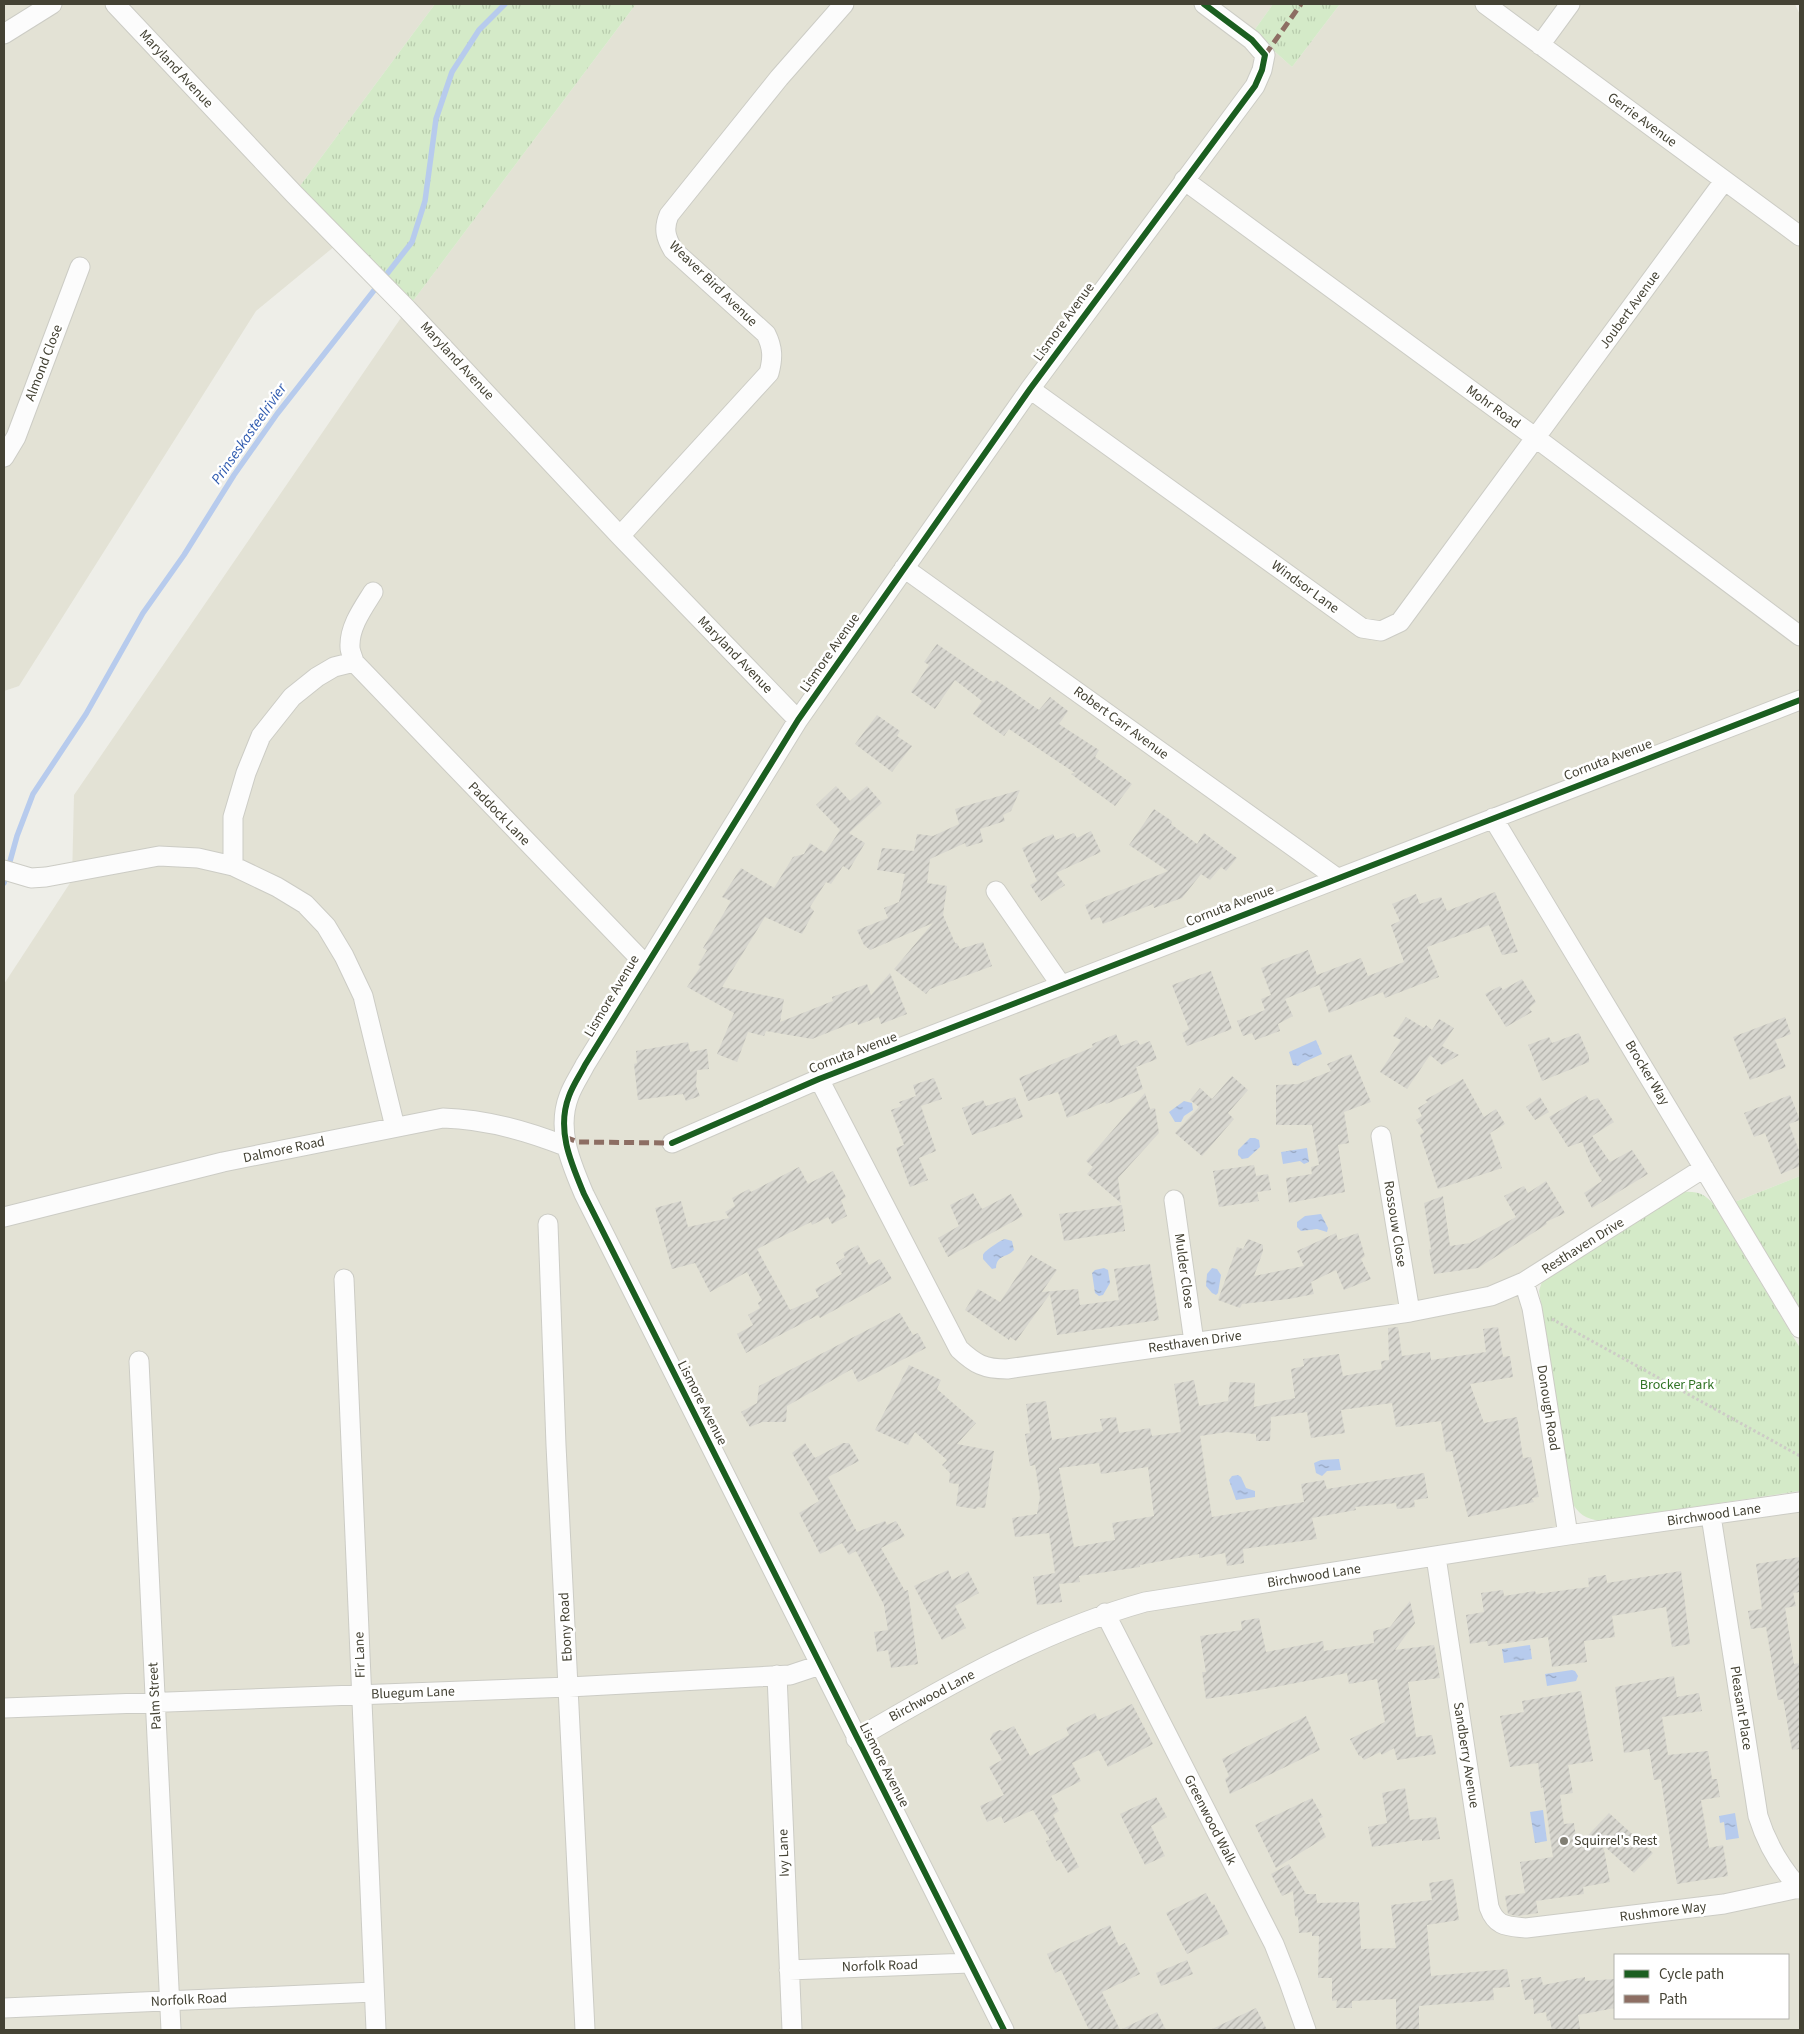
<svg xmlns="http://www.w3.org/2000/svg" width="1804" height="2034" viewBox="0 0 1804 2034" font-family="'Source Sans 3',sans-serif">
<defs>
<pattern id="grass-tufts" width="24" height="20" patternUnits="userSpaceOnUse" patternTransform="scale(1.25)"><rect width="24" height="20" fill="#d4eac8"/><path d="M3 7l-1-3M5 7V3M7 7l1-3M15 17l-1-3M17 17v-4M19 17l1-3" fill="none" stroke="#b7caac"/></pattern>
<pattern id="water-ripples" width="26" height="14" patternUnits="userSpaceOnUse" patternTransform="scale(1.25)"><rect width="26" height="14" fill="#b7cbed"/><path d="M2 4q2-2 4 0t4 0M15 11q2-2 4 0t4 0" fill="none" stroke="#96a6c1"/></pattern>
<pattern id="building-hatch" width="6" height="6" patternUnits="userSpaceOnUse" patternTransform="scale(1.25)"><rect width="6" height="6" fill="#d8d7d0"/><path d="M-1 1l2-2M0 6l6-6M5 7l2-2" fill="none" stroke="#b1b0aa"/></pattern>
</defs>
<rect width="100%" height="100%" fill="#eeeee8"/>
<path fill="#e3e2d5" fill-rule="evenodd" d="M4,4h431l-141,190 47,47 -85,70 -237,375 -15,5z
M636,4h637l-20,28 39,35 48,-63h455l5,11v1161l-73,29 -23,-37 -180,115 44,252 232,-33v528h-1796v-1046l68,-104 2,-85 333,-486zM1615,1955h173v63h-173z"/>
<path fill="url(#grass-tufts)" d="M435,4h201l-229,305 -113,-115z
M1273,4h67l-48,63 -39,-35z
M1800,1176v152l-73,-123z
M1683,1192c15,-1 22,2 31,13l86,143v143l-200,30c-14,-2 -22,-7 -29,-20l-32,-210 4,-13z"/>
<path fill="url(#water-ripples)" d="M1316,1040l6,14 -20,9 -4,3 -5,-1 -4,-13z
M1184,1101l8,2 1,7 -9,6 -3,6h-6l-6,-10z
M1250,1138h5l4,2 1,7 -12,11 -6,1 -4,-4v-5z
M1307,1148l2,14 -5,2 -4,-3 -17,3 -2,-12z
M1321,1214l7,14 -1,4 -10,-3 -16,2 -4,-4v-5l8,-6z
M1005,1239l7,2 2,9c-7,8 -17,4 -18,18l-4,1 -9,-10v-4c1,-4 18,-15 22,-16z
M1104,1268l4,2 2,13 -7,12 -4,1 -4,-3 -3,-20 3,-3z
M1212,1268l5,1 4,6 -3,18 -2,2 -4,-2 -6,-7 1,-12z
M1339,1459l2,11 -14,1 -5,5 -6,-3 -2,-10 7,-3z
M1238,1475l3,2 5,11 9,3v6l-19,3 -7,-20 3,-4z
M1530,1645l2,14 -28,4 -2,-14z
M1572,1670l3,1 3,5 -2,5 -29,5 -2,-12z
M1543,1810l4,31 -12,2 -5,-31z
M1735,1813l4,25 -13,2 -2,-18 -4,1 -1,-7z"/>
<g fill="none" stroke-linecap="round" stroke-linejoin="round">
<path stroke="#b7cbed" stroke-width="5.5" d="M4,883l13,-47 16,-42 53,-80 57,-101 41,-58 50,-80 43,-61 135,-172 13,-41 11,-82 16,-47 27,-42 26,-26"/>
</g>
<path fill="url(#building-hatch)" fill-rule="evenodd" d="M937,644l57,39 2,-3 43,30 11,-13 18,14 -9,13 40,26 -4,7 37,27 -17,22 -44,-32 4,-1 -66,-44 -5,7 -31,-22 9,-13 -27,-21 -20,29 -24,-17 18,-27 -5,-3z
M877,715l23,16 -3,5 15,10 -20,26 -37,-28z
M836,786l14,15 17,-15 15,17 -33,30 16,10 -16,27 -6,-4 -12,18 -5,-2 -16,25 4,4 -12,23 -37,-17 -43,70 62,12 -4,23 53,-21 -1,-4 35,-13 4,11 19,-22 17,41 -26,10 -2,-7 -21,8 -1,-4 -45,18 -46,-8 -2,5 -16,-4 -11,30 -20,-8 17,-41 -47,-26 14,-21 -3,-1 9,-15 -4,-2 28,-47 -9,-4 19,-29 33,20 19,-31 11,-3 6,-11 15,10 15,-23 -24,-25z
M1020,790l-9,21 -8,4 2,6 -25,8 3,13 -17,5 -1,-4 -35,16 -3,24 20,3 -4,29 12,28h2l3,6 23,-7 9,24 -62,23 -4,5 -32,-25 39,-46 -63,27 -6,-5 -7,-15 31,-12 -4,-10 15,-6 6,-28 -28,-4 5,-22 32,3 3,-17 16,2 26,-12 -4,-15z
M1154,809l18,12 -1,3 26,20 7,-11 33,25 -11,13 -5,-4 -11,13 -9,-6 -19,24 -28,10 -1,-4 -50,20 -3,-7 -9,3 -6,-15 83,-34 -39,-26z
M1091,831l10,21 -45,21 9,12 -24,16 -11,-16 7,-4 -15,-33 31,-14 3,6 18,-7 3,5z
M1495,892l23,60 -16,3 -13,-30 -62,22 12,30 -54,21 -2,-6 -54,21 -10,-28 -34,14 8,17 -15,8 2,7 -25,9 -3,-7 -9,3 -6,-15 28,-11 -4,-11 10,-4 -10,-27 47,-18 9,25 44,-17 7,18 36,-14 -13,-37 9,-4 -8,-17 24,-10 4,10 21,-7 6,14z
M1211,971l21,58 -45,17 -5,-13 7,-4 -17,-44z
M1522,979l14,23 -7,6 3,4 -26,15 -21,-33 15,-8 3,4z
M1406,1017l18,11 2,-3 6,5 7,-11 15,9 -12,18 17,9 -17,10 -12,-10 -23,34 -27,-17 21,-32 -8,-4z
M1785,1017l6,17 -16,6 11,27 -36,13 -17,-43z
M1579,1033l10,23v6l-47,19 -14,-36 21,-8 3,6z
M1116,1034l5,12 16,-6 3,5 10,-4 7,18 -21,8 7,22 -37,15 -1,-2 -38,16 -9,-26 -30,9 -9,-23 74,-31 -1,-3z
M688,1042l2,10 17,-3 2,20 -12,1 -1,16 4,10 -14,5 -3,-7 -45,6 -4,-36 3,-1 -1,-12z
M1351,1054l20,48 -27,10 5,31 -11,2 7,47 -56,11 -3,-25 26,-4 -1,-7 8,-2 -7,-40h-36v-40l22,-1 33,-13 -4,-7z
M1232,1076l16,14 -20,23 6,6 -32,37 -27,-23 24,-26 -9,-7 10,-12 12,11z
M934,1078l8,21 -21,7 15,45 -17,7 9,22 -18,7 -14,-39 8,-3 -13,-35 11,-4 -3,-4 17,-6 -3,-11z
M1463,1079l21,38 12,-8 9,15 -15,9 12,35 -64,21 -18,-54 4,-3 -8,-12 6,-4 -4,-8 10,-6 -3,-2z
M1145,1093l5,16 5,-1 4,25 -41,45 3,25 -34,-29 6,-7 -7,-6z
M1586,1095l4,6 8,-3 16,24 -22,14 18,26 22,-12 16,24 -56,34 -8,-15 18,-12 -12,-19 -8,-20 -14,5 -19,-30z
M1790,1095l10,25 -11,4 11,29v13l-19,8 -16,-41 -11,4 -10,-24z
M1015,1097l8,20 -51,18 -10,-27 21,-8 3,6z
M1540,1097l9,15 -14,8 -9,-13z
M1254,1165l2,11 12,-2 3,16 -14,2 2,9 -40,6 -6,-36z
M799,1167l9,17 25,-13 13,26 -5,3 6,16 -15,8 -4,-7 -16,8 -1,-3 -54,27 33,61 29,-13 -4,-8 27,-15 -6,-11 9,-6 -2,-4 15,-8 11,20 11,-6 12,20 -72,39 -2,-3 -72,38 -9,-19 16,-9 -5,-10 12,-7 -2,-5 4,-3 -15,-28 -37,20 -15,-29 -23,6 -17,-61 26,-7 7,26 41,-9 -4,-6 10,-6 -3,-8 17,-9 2,3z
M1546,1181l19,32 -19,9 1,2 -69,44 -44,6 -5,-24 2,-1 -7,-46 19,-7 7,50 20,-3 46,-26 -12,-21 20,-10 4,7z
M973,1193l9,16 29,-15 12,22 -75,41 -10,-19 21,-12 -9,-21z
M1122,1205l3,26 -61,10 -5,-27z
M1336,1233l2,7 20,-7 7,23 -4,3 10,20 -27,11 -8,-20 -25,12 3,12 -25,5 -47,5 -2,4 -22,-8 19,-53 6,2 5,-10 15,6v6l-9,25 50,-10 -7,-15z
M1031,1255l26,15 -15,22 36,-3 2,16 39,-5 -5,-31 36,-5 9,56 -102,15 -7,-41 -34,47 -6,-4 -1,3 -44,-30 13,-21 22,13z
M900,1313l13,22 5,-2 8,15 -68,34 -6,-13 -65,37 -1,16h-24l-12,5 -9,-15 16,-9 2,-17z
M1398,1327l4,29 28,-4 1,8 55,-8 -3,-23 15,-2 5,30 7,-1 3,21 -43,7 14,39 33,-6 6,41 8,-1 8,40 -7,1 2,4 -66,15 -16,-66 -6,1 -5,-31 -45,6 -4,-24 -51,7 4,23 -34,5 -4,-26 -36,5 -1,24h-14v-7l-29,-2 -27,4 12,81 92,-15 -3,-18 23,-4 3,9 97,-16 4,25 -14,2 1,7 -18,2 -1,-6 -41,4 1,3 -44,8 5,21 -74,10 1,14 -17,3 -2,-13 -26,5v-4l-59,11v2l-61,9 1,6 -21,2 3,18 -25,3 -4,-28 22,-4 -6,-40 -34,4 -3,-19 25,-4 3,-17 -5,-32 -5,1 -5,-32 5,-1 -4,-29 20,-3 6,39 51,-9 -3,-12 16,-2 3,16 31,-5 2,8 29,-4 -7,-48 20,-4 5,26 29,-5 2,-19 25,1 -1,24 41,-9 -4,-29 13,-3 -1,-7 36,-5 4,22 39,-7 -1,-8 8,-1 -1,-32zM1099,1463l2,11 47,-7 6,49 -42,7 3,17 -41,7 -15,-79z
M909,1365l32,15 -4,9 39,34 -19,21 37,7 -9,57 -8,-1 -1,2 -20,-3 3,-22 -10,-1 1,-10 -8,-8 5,-5 -32,-28 -7,13 -33,-15z
M805,1443l10,15 28,-15h6l10,18 -31,16 29,55 28,-11 2,4 9,-4 9,15 -24,12 24,43 3,-1 10,74 -27,4 -3,-18 -11,2 -3,-20 14,-2 -4,-25 -28,-54 -7,4 -7,-12 -22,11 -21,-41 20,-12 -27,-48z
M1800,1557v35l-7,1 3,13 -11,2 9,56 6,-1v86l-8,1 -9,-51 -5,1 -12,-73 -15,2 -3,-18 14,-2 -6,-45z
M948,1570l4,10 16,-9 11,22 -24,13 11,22 -24,12 -28,-54z
M1681,1571l9,73 -18,3 -6,-40 -54,9 3,21 -31,4 3,21 -35,5 -4,-30 -60,9 -1,-5 -17,3 -4,-29 18,-3 -3,-19 22,-3 1,6 31,-5 1,3 53,-7 -1,-9 18,-3 1,8z
M1410,1601l5,22 -20,27 39,-5 6,33 -32,4 8,55 16,-2 4,19 -39,6 -3,-12 -12,7 -2,-3 -16,8 -3,-4h-2l-9,-17 35,-17 -8,-43 -28,5 -2,-11 -103,20 -38,6 -4,-27h4l-6,-36 42,-6 -1,-9 18,-3 7,34 57,-11 1,10 50,-8 -1,-12 17,-4z
M1674,1676l3,21 22,-4 3,18 -40,6 6,38 40,-4 4,28h5l3,18 -19,3 8,48 14,-3 5,31 -51,8 -16,-105 -7,1 -5,-31 -25,4 -9,-66z
M1581,1691l12,70 -25,4 5,28 -13,2 4,29 10,-1 3,24 32,-34 44,40 -19,20 -31,-28 7,37 -27,5 1,7 -48,7 2,12 -21,3 -9,-2 -3,-18 20,-3 -5,-31 33,-5 -10,-70 -2,1 -3,-25 -28,4 -10,-51 24,-4 -2,-11z
M1132,1704l21,40 -45,23 -9,-17 -27,13 9,18 -30,15 8,15 -6,4 26,52 -11,6 -8,-14 -4,2 -10,-20 4,-1 -17,-30 -29,13 -3,-7 -14,6 -7,-16 24,-11 -15,-28 13,-7 -12,-21 3,-6 7,-3 4,1 10,-5 16,30 39,-21 -3,-7 29,-15 3,7z
M1306,1716l14,34 -90,44 -5,-15 4,-3 -7,-17z
M1405,1788l5,32 26,-3 4,22 -18,2v-2l-50,8 -4,-20 19,-4 -5,-30z
M1156,1797l11,20 -16,9 14,30 -20,9 -25,-51z
M1312,1798l11,19 -5,2 8,18 -50,31 -21,-43z
M1289,1864l17,30h10l1,9 42,-1 2,47 35,-1 -5,-43 41,-5 -3,-17 24,-4 6,41 -32,5 4,51 76,-7 3,18 -17,1 1,12 -75,6v24h-23v-31l-44,2v7h-16l1,-8 -5,1v-23h-14l1,-42h-7v-4l-13,1 -1,-16 -3,-1 -2,-25 -11,5 -11,-22z
M1206,1893l6,12 2,-1 15,30 -42,20 -21,-41z
M1110,1925l9,21 6,-3 15,31 -38,18 18,38h-31l-28,-60 -6,3 -8,-19z
M1187,1960l6,14 -32,12 -5,-13z
M1541,1977l2,8 42,-8v4l30,-2v29l-37,7 2,15h-28l-2,-10 -3,1 -1,-9 -12,2 -1,-15 -8,1 -4,-20z
M1256,2008l11,22h-57z
M1157,2012l9,18h-46z"/>
<g fill="none" stroke-linecap="round" stroke-linejoin="round">
<defs>
<path id="minor" d="M115,4l179,190 113,115 213,227 178,184
M1485,4l315,232
M4,34l48,-30
M1540,45l30,-41
M1184,180l352,258 264,198
M1030,389l332,239 19,3 19,-9 324,-441
M4,457l12,-20 64,-170
M620,536l149,-163c4,-15 4,-25 -3,-39l-93,-84c-7,-12 -10,-21 -4,-35l110,-137 65,-74
M904,568l433,310
M373,592c-10,16 -24,35 -23,55 0,5 3,10 4,15l291,302
M1493,818l307,510
M233,866v-49l13,-44 15,-37 31,-39 25,-20 17,-10 20,-5
M4,870l27,8 15,-1 113,-21 39,2 35,8 44,21 28,17 21,22 18,30 19,40 32,131
M996,891l65,94
M819,1079l140,270c16,15 25,20 48,20l403,-57 81,-16 33,-14 180,-114
M1381,1136l29,176
M672,1143l147,-64 981,-379
M1174,1200l20,142
M4,1217l219,-55 220,-44c42,1 84,13 122,28
M548,1224l8,221 29,585
M344,1279l32,751
M1524,1282l8,26 5,30 31,197
M139,1361l32,669
M1711,1516l47,300c9,29 22,51 42,73
M1436,1557l53,350c7,20 18,19 37,21l198,-24 75,-16
M1105,1613l169,331 15,38 17,48
M777,1675l15,355
M4,1708l565,-21 221,-12 30,-10
M856,1739c92,-54 186,-108 289,-137l423,-67 232,-33
M789,1970l181,-7
M4,2008l370,-16
M1004,2030l-420,-836c-13,-31 -28,-64 -15,-98 4,-11 11,-21 16,-31l213,-345 232,-331 225,-303 7,-16 3,-15 -13,-15 -48,-36"/>
</defs>
<use href="#minor" stroke="#ccccc5" stroke-width="21"/>
<path stroke="#cdccc6" stroke-width="3" stroke-dasharray="2.5 2.5" stroke-linecap="butt" d="M1552,1319l248,137"/>
<use href="#minor" stroke="#fcfcfc" stroke-width="19"/>
<path stroke="#8d6e63" stroke-width="5" stroke-dasharray="10 5" stroke-linecap="butt" d="M1265,55l36,-51
M565,1137l13,5 94,1"/>
<defs>
<path id="cycleway" d="M672,1143l147,-64 981,-379
M1004,2030l-420,-836c-13,-31 -28,-64 -15,-98 4,-11 11,-21 16,-31l213,-345 232,-331 225,-303 7,-16 3,-15 -13,-15 -48,-36"/>
</defs>
<use href="#cycleway" stroke="#fff" stroke-width="9"/>
<use href="#cycleway" stroke="#1b5e20" stroke-width="6"/>
</g>
<circle fill="#807e73" stroke="#fff" stroke-width="2" cx="1564" cy="1841" r="5"/>
<g text-anchor="middle" dominant-baseline="central" stroke-width="5" stroke-linejoin="round" paint-order="stroke">
<g font-size="14" fill="#444234" stroke="#fff">
<text transform="translate(176 69) rotate(47)">Maryland Avenue</text>
<text transform="translate(1642 120) rotate(36)">Gerrie Avenue</text>
<text transform="translate(713 284) rotate(44)">Weaver Bird Avenue</text>
<text transform="translate(1630 310) rotate(-54)">Joubert Avenue</text>
<text transform="translate(1064 322) rotate(-54)">Lismore Avenue</text>
<text transform="translate(457 361) rotate(47)">Maryland Avenue</text>
<text transform="translate(44 363) rotate(-69)">Almond Close</text>
<text transform="translate(1493 407) rotate(36)">Mohr Road</text>
<text transform="translate(1305 587) rotate(36)">Windsor Lane</text>
<text transform="translate(830 653) rotate(-55)">Lismore Avenue</text>
<text transform="translate(735 655) rotate(46)">Maryland Avenue</text>
<text transform="translate(1121 723) rotate(36)">Robert Carr Avenue</text>
<text transform="translate(1608 760) rotate(-21)">Cornuta Avenue</text>
<text transform="translate(499 814) rotate(46)">Paddock Lane</text>
<text transform="translate(1230 906) rotate(-21)">Cornuta Avenue</text>
<text transform="translate(612 996) rotate(-59)">Lismore Avenue</text>
<text transform="translate(853 1053) rotate(-21)">Cornuta Avenue</text>
<text transform="translate(1647 1073) rotate(59)">Brocker Way</text>
<text transform="translate(284 1150) rotate(-12)">Dalmore Road</text>
<text transform="translate(1395 1224) rotate(81)">Rossouw Close</text>
<text transform="translate(1583 1246) rotate(-32)">Resthaven Drive</text>
<text transform="translate(1184 1271) rotate(82)">Mulder Close</text>
<text transform="translate(1195 1342) rotate(-8)">Resthaven Drive</text>
<text transform="translate(702 1403) rotate(63)">Lismore Avenue</text>
<text transform="translate(1548 1408) rotate(81)">Donough Road</text>
<text transform="translate(1714 1515) rotate(-8)">Birchwood Lane</text>
<text transform="translate(1314 1576) rotate(-9)">Birchwood Lane</text>
<text transform="translate(566 1627) rotate(-93)">Ebony Road</text>
<text transform="translate(360 1655) rotate(-92)">Fir Lane</text>
<text transform="translate(413 1693) rotate(-2)">Bluegum Lane</text>
<text transform="translate(155 1696) rotate(-93)">Palm Street</text>
<text transform="translate(932 1696) rotate(-28)">Birchwood Lane</text>
<text transform="translate(1741 1708) rotate(81)">Pleasant Place</text>
<text transform="translate(1466 1755) rotate(81)">Sandberry Avenue</text>
<text transform="translate(884 1765) rotate(63)">Lismore Avenue</text>
<text transform="translate(1210 1820) rotate(63)">Greenwood Walk</text>
<text transform="translate(784 1853) rotate(-92)">Ivy Lane</text>
<text transform="translate(1663 1912) rotate(-7)">Rushmore Way</text>
<text transform="translate(880 1966) rotate(-2)">Norfolk Road</text>
<text transform="translate(189 2000) rotate(-3)">Norfolk Road</text>
</g>
<g font-size="14" fill="#337528" stroke="#fff">
<text x="1677" y="1385">Brocker Park</text>
</g>
<g font-size="14" fill="#444234" stroke="#fff" text-anchor="start">
<text x="1574" y="1841">Squirrel's Rest</text>
</g>
<g font-size="15" font-style="italic" fill="#2e5aaf" stroke="#fff">
<text transform="translate(249 434) rotate(-55)">Prinseskasteelrivier</text>
</g>
</g>
<rect width="1804" height="2034" fill="none" stroke="#444234" stroke-width="10"/>
<rect x="1614" y="1954" width="175" height="65" fill="#ffffff" stroke="#b4b3ae"/>
<rect x="1624" y="1970" width="25" height="8" fill="#1b5e20" stroke="#b4b3ae"/>
<text x="1659" y="1979" font-size="15" fill="#444234">Cycle path</text>
<rect x="1624" y="1995" width="25" height="8" fill="#8d6e63" stroke="#b4b3ae"/>
<text x="1659" y="2004" font-size="15" fill="#444234">Path</text>
</svg>
